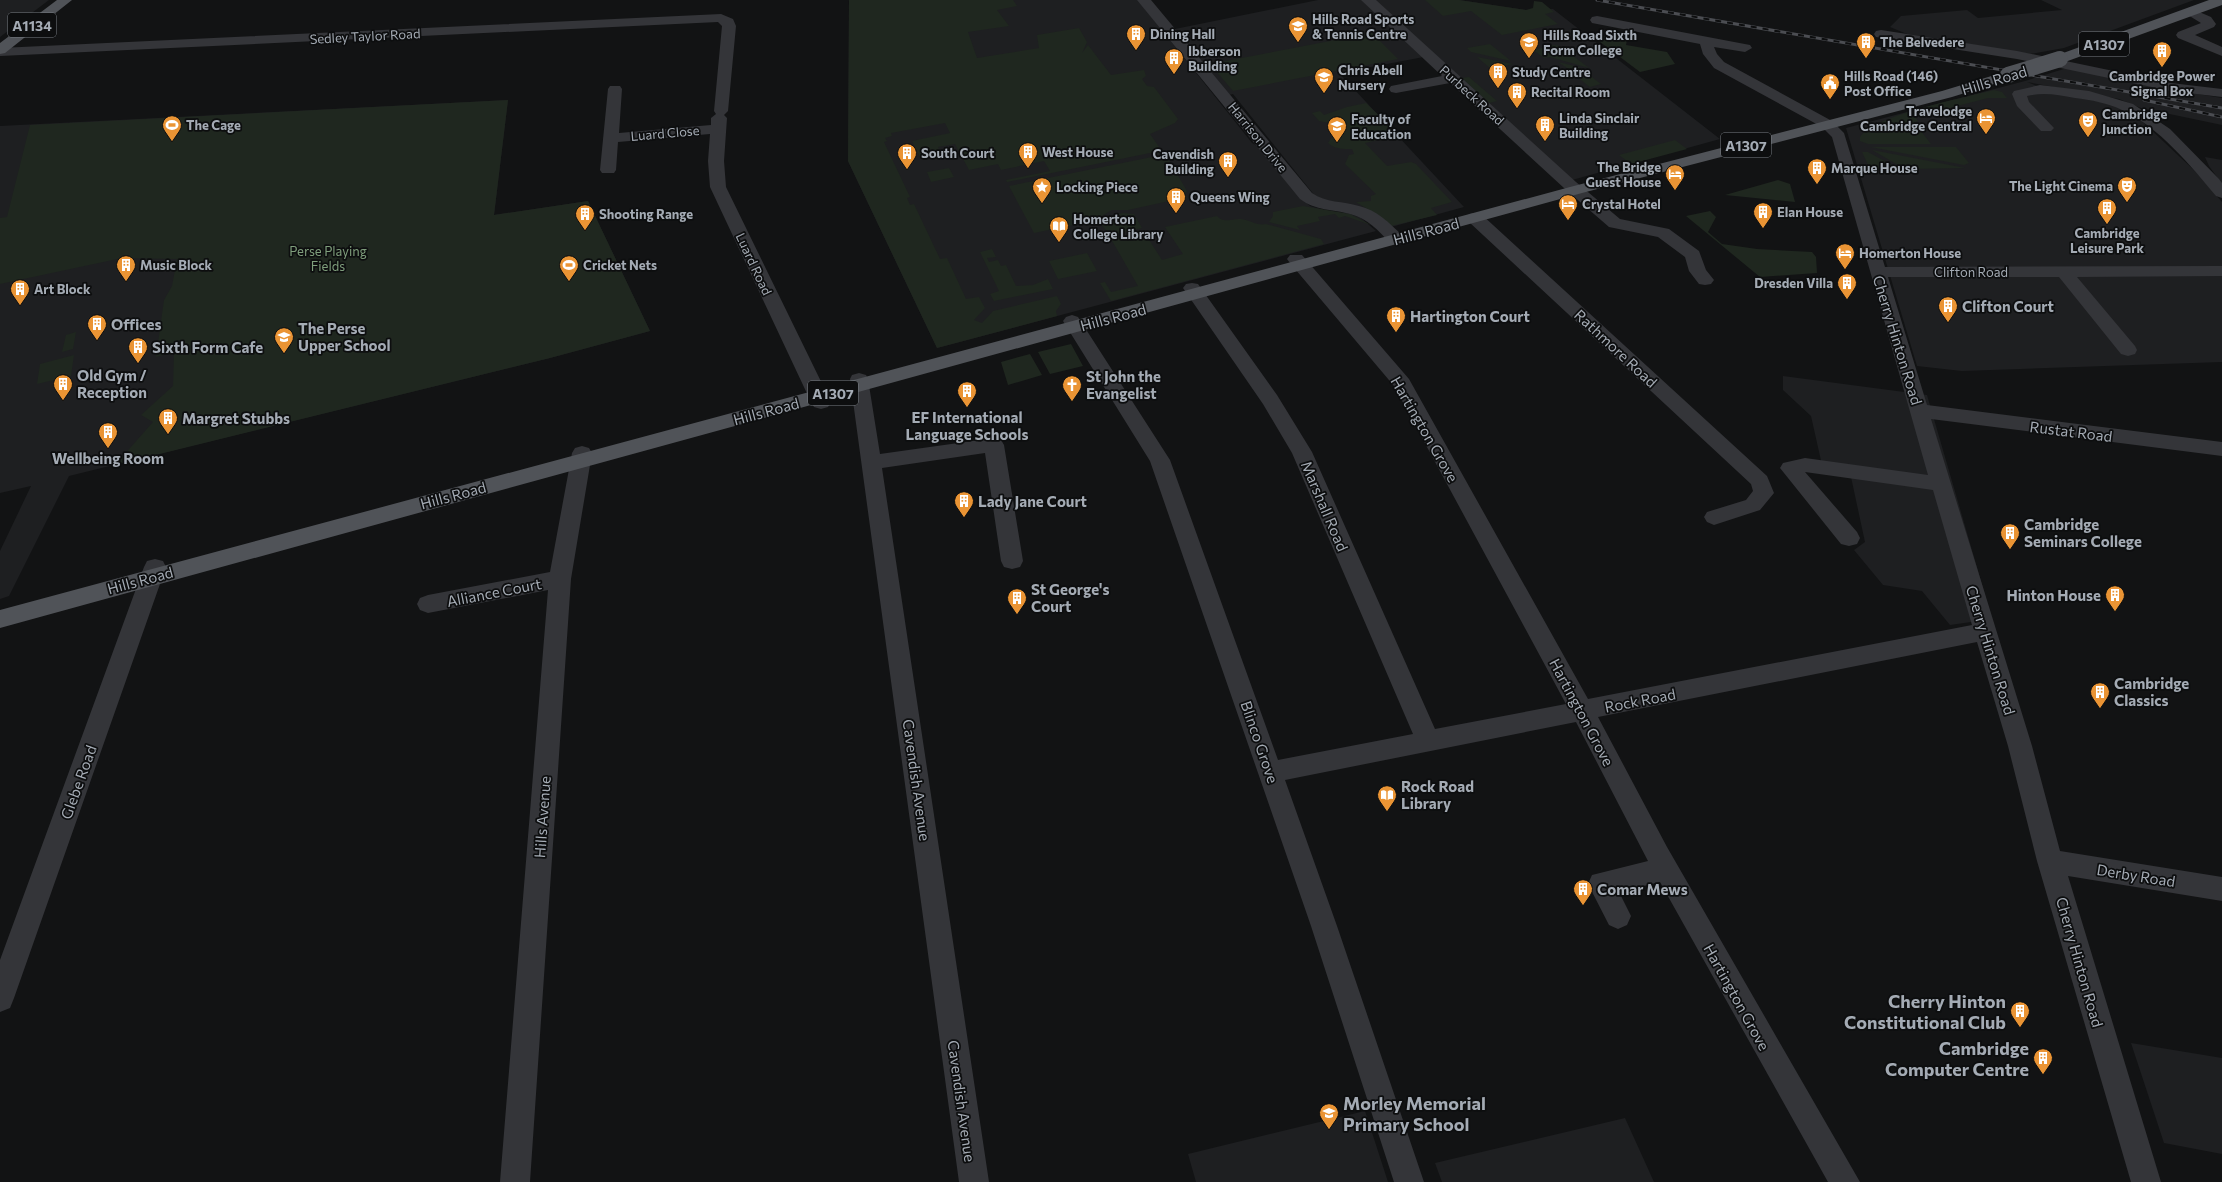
<svg xmlns="http://www.w3.org/2000/svg" width="2222" height="1182" viewBox="0 0 2222 1182" font-family="Commissioner,sans-serif">
<rect width="100%" height="100%" fill="#121314"/>
<path fill="#1e1f21" d="M0,0h49l-49,37z
M849,0h289l114,143 9,5 36,46 13,12 17,5 23,3 11,4 15,13 -439,117 -89,-187z
M1318,0h50l61,56 -90,17 125,134 -73,20 -76,-31 -82,-102 -9,2 -54,-66z
M1375,0h84l67,10 27,-1 167,130 -148,41z
M2041,0h153l-130,48 -34,6 -123,-20 -17,-7 11,-11 66,-6 11,8 84,-8z
M2067,68l76,17 79,13v27l-81,-17 -22,-9 -92,-17 20,8 72,16 12,5 66,62 25,29v160l-260,9 -45,-5 -71,-238 179,-47z
M508,100l-14,115 94,-14 62,130 -100,27 -481,118 -60,120 -9,3v-48l31,-65 -31,7v-367z
M2205,157l17,3v24l-13,-18z
M1783,376l144,19 65,224 -42,6 -28,-34 -39,-6 -29,-35 11,-8 -14,-65 -27,-3 -13,-58 -28,-26z
M2131,1043l91,15v96l-58,-11z
M1365,1111l23,71h-192l-8,-28z
M1625,1118l29,64h-212l-7,-19z"/>
<path fill="#1f271f" d="M849,0h164l4,6 -20,4 12,16 -41,6 9,26 62,-10 -2,-13 42,-7 8,14 -5,11 6,-8 23,30 33,-5 2,6 -4,3 5,7 7,1 24,32 -3,4 -25,11 14,20 -14,-1 -143,29 -1,-2 44,-9 -6,-10 -43,9 -3,-6 -29,6 -14,-26 -17,3 4,8 -21,4 -9,-18 38,-8 -5,-10 -54,10 1,3 -7,2 2,3 -3,1 26,55 -3,1 3,7 4,-1 26,55 7,-1 19,41 13,-2 6,11 -11,12 8,3 11,-12 64,-15 4,8 -5,7 1,5 -120,32 -89,-187z
M1425,0h34l67,10 7,-2 1,-7 8,1 12,10 -9,2 13,10 -56,11 -31,-24 -28,5z
M1372,33l26,26 -165,32 -23,-27z
M1588,33l39,7 -1,5 41,7 8,12 -35,8z
M1490,44l21,17 -40,-9 -4,-4z
M1554,45l6,1 29,22 -39,-11 -6,1 -11,-8z
M1477,57l36,7 -22,5z
M1558,62l21,5 22,17 -11,3 -13,-10 2,-1z
M1469,77l28,24 -8,2 -27,-25z
M1994,90l8,2 5,6h-19l-73,19 3,4 -4,1 17,22h-63l-8,-3v-4c17,-23 104,-39 134,-47z
M508,100l-14,115 94,-14 62,130 -100,27 -435,107 38,-43 -12,-7 32,-29 1,-34 -18,5 8,-57 8,-14 5,-27 -55,-1 -122,26v-66l7,-1 23,-92z
M1366,103l33,32 -34,8 22,23 24,-4 5,2 36,38 -21,6 6,7 -46,11 -7,-7 -28,-17 15,-1v-5l5,-2 -31,-30 4,-9 5,-1 -2,-5c-9,0 -18,0 -24,-6l4,-6 -1,-6 4,-4 -1,-3 -15,-3 -7,-8 8,-2 4,4 23,-8z
M1675,140l12,9 -56,15 -12,-9z
M1871,147h85l13,16 -5,2z
M1872,150l93,18 -60,1z
M1862,152h6l31,17h-29z
M1152,157h15l20,34 -4,7 -55,12h-16l-19,11 -59,12 -25,-47z
M949,168l5,9 -23,5 -4,-10z
M1778,180l12,4 5,18 -70,-7z
M1303,206l47,8 21,11 -26,-9 -6,2 -4,-4 -17,3 2,4 -23,5 3,4 -31,-8 4,-6v-4z
M1710,211l6,6 -8,15 14,12 35,5 55,3 4,5 1,16 -57,4 -74,-61z
M1123,213l11,1 8,14 -32,7 -10,-12 14,-8z
M1217,216c6,8 15,2 24,3 9,1 16,7 25,5l55,15 3,5 -213,57 -11,-18 5,-1 6,10 27,-6 -27,-47 33,-7 18,28 21,-6 -18,-27z
M992,249l4,8 -9,1 2,4 9,-2 3,6 5,-1 10,21 17,-1 15,-6 5,10 -59,12 -4,-7 9,-3 -19,-39z
M1087,253l10,18 -39,8 -9,-18z
M76,332l-3,17 -11,3 4,-17z
M1071,344l12,22 -33,8 -12,-22z
M1030,354l12,21 -34,10 -7,-23z
M74,355l-3,21 -34,8 3,-20z"/>
<g fill="none" stroke-linecap="round" stroke-linejoin="round">
<path fill="#343539" fill-rule="evenodd" d="M1137,0h14l161,193c14,10 31,8 47,13 18,4 30,17 43,29l2,4 -2,4h-12c-11,-12 -23,-25 -40,-29 -17,-5 -34,-3 -50,-15z
M1361,0h15l200,182 44,37 49,10 30,22 7,19 8,10 -3,4 -6,1 -6,-1 -10,-13 -4,-14 -27,-20 -49,-10 -45,-39 -114,-105 -54,10 -5,-1 -2,-3 2,-3 51,-10z
M2190,8l21,9 5,7 -2,3 -19,8 27,12v9l-44,-18 -2,-3 2,-3 23,-9 -18,-11z
M721,14l12,5 3,7 -8,85 -4,4 3,3 -3,43 2,26 105,215 -3,5 -7,2 -7,-2 -3,-5 -101,-215 -2,-26 2,-27 -92,8 -2,28 -2,3h-12l-2,-3 8,-81 2,-3h10l2,3 -3,44 92,-8v-7l5,-4 -2,-3 8,-85 -4,-4 -718,34v-8z
M1597,16l153,29 2,3 -7,4 -31,-5 3,7 7,8 108,59 12,12 41,134 337,-1v10l-145,1 58,69 2,4 -2,4 -7,2 -7,-2 -62,-77h-171l39,128 295,37v14l-291,-37 101,327 28,105 162,26v24l-154,-25 93,306h-30l-94,-321 -29,-115 -31,-104 -379,75 69,130 193,335h-32l-168,-300 -41,10 12,24 -4,9 -9,4 -9,-4 -21,-41 4,-9 56,-14 -72,-139 -291,58 52,146 87,256h-30l-83,-256 -161,-465 -87,-140 3,-4 6,-2 6,2 92,143 108,300 135,-26 -121,-281 -29,-49 -80,-116 3,-4 6,-1 6,1 79,111 35,57 123,277 131,-25 -172,-318 -104,-123 -3,-4 3,-4h12l107,124 179,320 384,-74 -39,-135 -128,-18 52,60 3,6 -3,6 -8,2 -8,-2 -61,-76 3,-5 22,-5 123,17 -96,-338 -10,-10 -108,-59 -11,-14 -3,-10 -108,-21 -2,-3 2,-3z
M1881,30l136,21 154,32 51,6v8l-51,-6 -154,-32 -141,-22 -2,-3 2,-3z
M2040,85l49,6 44,13 37,25 49,50 3,4v15l-6,-2c-24,-29 -58,-70 -94,-86 -14,-7 -31,-10 -47,-12 -17,-3 -31,-6 -48,-2l2,6 25,26 -3,3h-10l-24,-25 -5,-12 2,-3z
M1475,213l6,1 286,262 7,17 -14,17 -46,15 -7,-3 -3,-5 3,-5 39,-12 7,-9 -2,-7 -282,-262 -2,-4 2,-4z
M859,373l7,2 2,4 12,75 114,-16 7,2 3,5 19,116 -3,6 -8,2 -8,-2 -3,-6 -16,-108 -103,15 107,714h-30l-109,-803 2,-4z
M582,446l7,2 3,5 -21,126 -41,603h-30l48,-592 -120,23 -8,-3 -3,-6 3,-6 8,-3 122,-23 22,-119 3,-5z
M155,559l8,2 3,6 -152,431 -4,10 -10,4v-52l144,-393 3,-6z"/>
<path fill="#505358" fill-rule="evenodd" d="M57,0h15l-67,53 -5,1v-11z
M2209,0h13v5l-157,57h-10l-2,-3 2,-3z
M2008,71l5,1 2,3 -2,3 -61,19 -370,96 -1582,435v-18l1570,-423 372,-96z"/>
<defs>
<path id="rail" d="M1597,0l625,108
M2144,100l78,17"/>
</defs>
<use href="#rail" stroke="#4b4d52" stroke-width="3"/>
<use href="#rail" stroke="#0d0e0f" stroke-width="2" stroke-dasharray="6" stroke-linecap="butt"/>
<path stroke="#505358" stroke-width="16" d="M2008,75l52,-16"/>
</g>
<defs>
<symbol id="university-pin" viewBox="-11 -11 22 30"><path d="M0 17L-7.5 6A9.5 9.5 0 1 1 7.5 6Z" fill="#ea9434" stroke="#0d0e0f"/><path d="M0-5L7-2L0 1L-7-2ZM-4 1L0 2.5L4 1V4Q0 6-4 4Z" fill="#fff"/></symbol>
<symbol id="building-pin" viewBox="-11 -11 22 30"><path d="M0 17L-7.5 6A9.5 9.5 0 1 1 7.5 6Z" fill="#ea9434" stroke="#0d0e0f"/><path d="M-4-6H4V6H1V3H-1V6H-4ZM-2.5-4.3h1.7v1.8h-1.7ZM.8-4.3h1.7v1.8H.8ZM-2.5-1h1.7V.8h-1.7ZM.8-1h1.7V.8H.8Z" fill="#fff"/></symbol>
<symbol id="school-pin" viewBox="-11 -11 22 30"><path d="M0 17L-7.5 6A9.5 9.5 0 1 1 7.5 6Z" fill="#ea9434" stroke="#0d0e0f"/><path d="M0-5L7-2L0 1L-7-2ZM-4 1L0 2.5L4 1V4Q0 6-4 4Z" fill="#fff"/></symbol>
<symbol id="civic-pin" viewBox="-11 -11 22 30"><path d="M0 17L-7.5 6A9.5 9.5 0 1 1 7.5 6Z" fill="#ea9434" stroke="#0d0e0f"/><path d="M-.6-6.5H3V-4.5H.6V-3L4-1V1h2V6H-6V1h2V-1L-.6-3ZM-1.2 2.5V6h2.4V2.5Z" fill="#fff"/></symbol>
<symbol id="hotel-pin" viewBox="-11 -11 22 30"><path d="M0 17L-7.5 6A9.5 9.5 0 1 1 7.5 6Z" fill="#ea9434" stroke="#0d0e0f"/><path d="M-6-4.5h1.5V1H6V5H4.5V3h-9V5H-6ZM-4 0a1.8 1.8 0 1 1 3.6 0ZM.5 0V-2.5h3Q6-2.5 6 0Z" fill="#fff"/></symbol>
<symbol id="theatre-pin" viewBox="-11 -11 22 30"><path d="M0 17L-7.5 6A9.5 9.5 0 1 1 7.5 6Z" fill="#ea9434" stroke="#0d0e0f"/><path d="M-5-5.5Q0-4 5-5.5V0Q5 5 0 6Q-5 5-5 0ZM-3.3-2.5H-1v1.5H-3.3ZM1-2.5H3.3v1.5H1ZM-2.8 1Q0 5.5 2.8 1Z" fill="#fff"/></symbol>
<symbol id="stadium-pin" viewBox="-11 -11 22 30"><path d="M0 17L-7.5 6A9.5 9.5 0 1 1 7.5 6Z" fill="#ea9434" stroke="#0d0e0f"/><path d="M0-5a6.5 5 0 1 0 0 10a6.5 5 0 1 0 0-10ZM-3.5-1.8h7v3.6h-7Z" fill="#fff"/></symbol>
<symbol id="sight-pin" viewBox="-11 -11 22 30"><path d="M0 17L-7.5 6A9.5 9.5 0 1 1 7.5 6Z" fill="#ea9434" stroke="#0d0e0f"/><path d="M0-6L1.8-2.2L6-1.7L2.9 1.2L3.7 5.4L0 3.3L-3.7 5.4L-2.9 1.2L-6-1.7L-1.8-2.2Z" fill="#fff"/></symbol>
<symbol id="library-pin" viewBox="-11 -11 22 30"><path d="M0 17L-7.5 6A9.5 9.5 0 1 1 7.5 6Z" fill="#ea9434" stroke="#0d0e0f"/><path d="M-6-4Q-3-5.5-.7-3.5V5Q-3 3-6 4ZM6-4Q3-5.5 .7-3.5V5Q3 3 6 4Z" fill="#fff"/></symbol>
<symbol id="church-pin" viewBox="-11 -11 22 30"><path d="M0 17L-7.5 6A9.5 9.5 0 1 1 7.5 6Z" fill="#ea9434" stroke="#0d0e0f"/><path d="M-1.2-6h2.4v3.5h3.3v2.4h-3.3V6h-2.4V-.1h-3.3v-2.4h3.3Z" fill="#fff"/></symbol>
</defs>
<g fill-rule="evenodd">
<use href="#university-pin" x="1287" y="15" width="22" height="30"/>
<use href="#building-pin" x="1125" y="23" width="22" height="30"/>
<use href="#university-pin" x="1518" y="31" width="22" height="30"/>
<use href="#building-pin" x="1855" y="31" width="22" height="30"/>
<use href="#building-pin" x="2151" y="40" width="22" height="30"/>
<use href="#building-pin" x="1163" y="47" width="22" height="30"/>
<use href="#building-pin" x="1487" y="61" width="22" height="30"/>
<use href="#school-pin" x="1313" y="66" width="22" height="30"/>
<use href="#civic-pin" x="1819" y="72" width="22" height="30"/>
<use href="#building-pin" x="1506" y="81" width="22" height="30"/>
<use href="#hotel-pin" x="1975" y="107" width="22" height="30"/>
<use href="#theatre-pin" x="2077" y="110" width="22" height="30"/>
<use href="#stadium-pin" x="161" y="114" width="22" height="30"/>
<use href="#building-pin" x="1534" y="114" width="22" height="30"/>
<use href="#university-pin" x="1326" y="115" width="22" height="30"/>
<use href="#building-pin" x="1017" y="141" width="22" height="30"/>
<use href="#building-pin" x="896" y="142" width="22" height="30"/>
<use href="#building-pin" x="1217" y="150" width="22" height="30"/>
<use href="#building-pin" x="1806" y="157" width="22" height="30"/>
<use href="#hotel-pin" x="1664" y="163" width="22" height="30"/>
<use href="#theatre-pin" x="2116" y="175" width="22" height="30"/>
<use href="#sight-pin" x="1031" y="176" width="22" height="30"/>
<use href="#building-pin" x="1165" y="186" width="22" height="30"/>
<use href="#hotel-pin" x="1557" y="193" width="22" height="30"/>
<use href="#building-pin" x="2096" y="197" width="22" height="30"/>
<use href="#building-pin" x="1752" y="201" width="22" height="30"/>
<use href="#building-pin" x="574" y="203" width="22" height="30"/>
<use href="#library-pin" x="1048" y="215" width="22" height="30"/>
<use href="#hotel-pin" x="1834" y="242" width="22" height="30"/>
<use href="#building-pin" x="115" y="254" width="22" height="30"/>
<use href="#stadium-pin" x="558" y="254" width="22" height="30"/>
<use href="#building-pin" x="1836" y="272" width="22" height="30"/>
<use href="#building-pin" x="9" y="278" width="22" height="30"/>
<use href="#building-pin" x="1937" y="295" width="22" height="30"/>
<use href="#building-pin" x="1385" y="305" width="22" height="30"/>
<use href="#building-pin" x="86" y="313" width="22" height="30"/>
<use href="#school-pin" x="273" y="326" width="22" height="30"/>
<use href="#building-pin" x="127" y="336" width="22" height="30"/>
<use href="#building-pin" x="52" y="373" width="22" height="30"/>
<use href="#church-pin" x="1061" y="374" width="22" height="30"/>
<use href="#building-pin" x="956" y="380" width="22" height="30"/>
<use href="#building-pin" x="157" y="407" width="22" height="30"/>
<use href="#building-pin" x="97" y="421" width="22" height="30"/>
<use href="#building-pin" x="953" y="490" width="22" height="30"/>
<use href="#building-pin" x="1999" y="522" width="22" height="30"/>
<use href="#building-pin" x="2104" y="584" width="22" height="30"/>
<use href="#building-pin" x="1006" y="587" width="22" height="30"/>
<use href="#building-pin" x="2089" y="681" width="22" height="30"/>
<use href="#library-pin" x="1376" y="784" width="22" height="30"/>
<use href="#building-pin" x="1572" y="878" width="22" height="30"/>
<use href="#building-pin" x="2009" y="1000" width="22" height="30"/>
<use href="#building-pin" x="2032" y="1047" width="22" height="30"/>
<use href="#school-pin" x="1318" y="1102" width="22" height="30"/>
</g>
<g text-anchor="middle" dominant-baseline="central" stroke-width="3.5" stroke-linejoin="round" paint-order="stroke">
<g font-size="13" font-weight="bold" fill="#a4abb4" stroke="#0d0e0f" text-anchor="start">
<text x="1312" y="19">Hills Road Sports<tspan x="1312" dy="15">&amp; Tennis Centre</tspan></text>
<text x="1150" y="34">Dining Hall</text>
<text x="1543" y="35">Hills Road Sixth<tspan x="1543" dy="15">Form College</tspan></text>
<text x="1880" y="42">The Belvedere</text>
<text x="1188" y="51">Ibberson<tspan x="1188" dy="15">Building</tspan></text>
<text x="1338" y="70">Chris Abell<tspan x="1338" dy="15">Nursery</tspan></text>
<text x="1512" y="72">Study Centre</text>
<text x="1844" y="76">Hills Road (146)<tspan x="1844" dy="15">Post Office</tspan></text>
<text x="2162" y="76" text-anchor="middle">Cambridge Power<tspan x="2162" dy="15">Signal Box</tspan></text>
<text x="1531" y="92">Recital Room</text>
<text x="1972" y="111" text-anchor="end">Travelodge<tspan x="1972" dy="15">Cambridge Central</tspan></text>
<text x="2102" y="114">Cambridge<tspan x="2102" dy="15">Junction</tspan></text>
<text x="1559" y="118">Linda Sinclair<tspan x="1559" dy="15">Building</tspan></text>
<text x="1351" y="119">Faculty of<tspan x="1351" dy="15">Education</tspan></text>
<text x="186" y="125">The Cage</text>
<text x="1042" y="152">West House</text>
<text x="921" y="153">South Court</text>
<text x="1214" y="154" text-anchor="end">Cavendish<tspan x="1214" dy="15">Building</tspan></text>
<text x="1661" y="167" text-anchor="end">The Bridge<tspan x="1661" dy="15">Guest House</tspan></text>
<text x="1831" y="168">Marque House</text>
<text x="2113" y="186" text-anchor="end">The Light Cinema</text>
<text x="1056" y="187">Locking Piece</text>
<text x="1190" y="197">Queens Wing</text>
<text x="1582" y="204">Crystal Hotel</text>
<text x="1777" y="212">Elan House</text>
<text x="599" y="214">Shooting Range</text>
<text x="1073" y="219">Homerton<tspan x="1073" dy="15">College Library</tspan></text>
<text x="2107" y="233" text-anchor="middle">Cambridge<tspan x="2107" dy="15">Leisure Park</tspan></text>
<text x="1859" y="253">Homerton House</text>
<text x="140" y="265">Music Block</text>
<text x="583" y="265">Cricket Nets</text>
<text x="1833" y="283" text-anchor="end">Dresden Villa</text>
<text x="34" y="289">Art Block</text>
</g>
<g font-size="13" fill="#a4abb4" stroke="#0d0e0f">
<text transform="translate(365 36) rotate(-3)">Sedley Taylor Road</text>
<text transform="translate(1472 95) rotate(42)">Purbeck Road</text>
<text transform="translate(665 133) rotate(-5)">Luard Close</text>
<text transform="translate(1258 137) rotate(51)">Harrison Drive</text>
<text transform="translate(754 264) rotate(65)">Luard Road</text>
<text x="1971" y="272">Clifton Road</text>
</g>
<g font-size="13" fill="#7f9e7c" stroke="#0d0e0f">
<text x="328" y="251">Perse Playing<tspan x="328" dy="15">Fields</tspan></text>
</g>
<g fill="#0d0e0f" stroke="#777c82" stroke-width="1">
<rect x="8" y="13" width="48" height="24" rx="3"/>
<rect x="2079" y="32" width="50" height="24" rx="3"/>
<rect x="1721" y="133" width="50" height="24" rx="3"/>
<rect x="808" y="381" width="50" height="24" rx="3"/>
</g>
<g font-size="14" font-weight="bold" fill="#a4abb4">
<text x="32" y="25">A1134</text>
<text x="2104" y="44">A1307</text>
<text x="1746" y="145">A1307</text>
<text x="833" y="393">A1307</text>
</g>
<g font-size="15" fill="#a4abb4" stroke="#0d0e0f">
<text transform="translate(1994 80) rotate(-17)">Hills Road</text>
<text transform="translate(1426 231) rotate(-15)">Hills Road</text>
<text transform="translate(1113 317) rotate(-15)">Hills Road</text>
<text transform="translate(1898 340) rotate(73)">Cherry Hinton Road</text>
<text transform="translate(1616 348) rotate(43)">Rathmore Road</text>
<text transform="translate(766 411) rotate(-15)">Hills Road</text>
<text transform="translate(1425 429) rotate(60)">Hartington Grove</text>
<text transform="translate(2071 431) rotate(7)">Rustat Road</text>
<text transform="translate(453 495) rotate(-15)">Hills Road</text>
<text transform="translate(1325 506) rotate(67)">Marshall Road</text>
<text transform="translate(140 580) rotate(-15)">Hills Road</text>
<text transform="translate(494 592) rotate(-11)">Alliance Court</text>
<text transform="translate(1991 650) rotate(73)">Cherry Hinton Road</text>
<text transform="translate(1640 700) rotate(-11)">Rock Road</text>
<text transform="translate(1582 712) rotate(62)">Hartington Grove</text>
<text transform="translate(1260 742) rotate(71)">Blinco Grove</text>
<text transform="translate(917 780) rotate(82)">Cavendish Avenue</text>
<text transform="translate(78 782) rotate(-70)">Glebe Road</text>
<text transform="translate(542 817) rotate(-86)">Hills Avenue</text>
<text transform="translate(2136 875) rotate(9)">Derby Road</text>
<text transform="translate(2080 962) rotate(74)">Cherry Hinton Road</text>
<text transform="translate(1737 997) rotate(61)">Hartington Grove</text>
<text transform="translate(962 1101) rotate(82)">Cavendish Avenue</text>
</g>
<g font-size="15" font-weight="bold" fill="#a4abb4" stroke="#0d0e0f" text-anchor="start">
<text x="1962" y="306">Clifton Court</text>
<text x="1410" y="316">Hartington Court</text>
<text x="111" y="324">Offices</text>
<text x="298" y="328">The Perse<tspan x="298" dy="17">Upper School</tspan></text>
<text x="152" y="347">Sixth Form Cafe</text>
<text x="77" y="375">Old Gym /<tspan x="77" dy="17">Reception</tspan></text>
<text x="1086" y="376">St John the<tspan x="1086" dy="17">Evangelist</tspan></text>
<text x="967" y="417" text-anchor="middle">EF International<tspan x="967" dy="17">Language Schools</tspan></text>
<text x="182" y="418">Margret Stubbs</text>
<text x="108" y="458" text-anchor="middle">Wellbeing Room</text>
<text x="978" y="501">Lady Jane Court</text>
<text x="2024" y="524">Cambridge<tspan x="2024" dy="17">Seminars College</tspan></text>
<text x="1031" y="589">St George's<tspan x="1031" dy="17">Court</tspan></text>
<text x="2101" y="595" text-anchor="end">Hinton House</text>
<text x="2114" y="683">Cambridge<tspan x="2114" dy="17">Classics</tspan></text>
<text x="1401" y="786">Rock Road<tspan x="1401" dy="17">Library</tspan></text>
<text x="1597" y="889">Comar Mews</text>
</g>
<g font-size="18" font-weight="bold" fill="#a4abb4" stroke="#0d0e0f" text-anchor="end">
<text x="2006" y="1001">Cherry Hinton<tspan x="2006" dy="21">Constitutional Club</tspan></text>
<text x="2029" y="1048">Cambridge<tspan x="2029" dy="21">Computer Centre</tspan></text>
<text x="1343" y="1103" text-anchor="start">Morley Memorial<tspan x="1343" dy="21">Primary School</tspan></text>
</g>
</g>
</svg>
